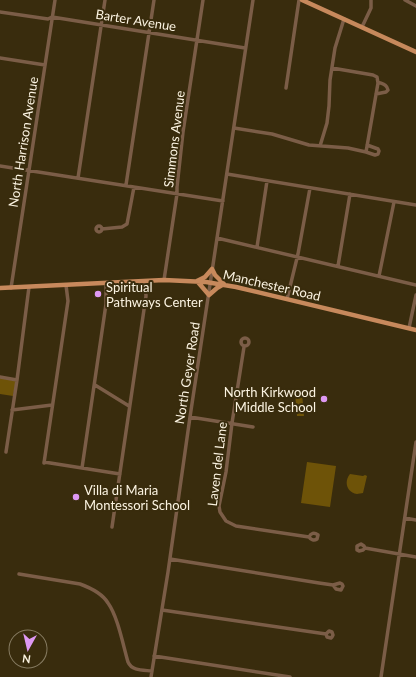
<svg xmlns="http://www.w3.org/2000/svg" width="416" height="677" viewBox="0 0 416 677" font-family="Lato,sans-serif">
<rect width="100%" height="100%" fill="#392c0d"/>
<path fill="#6e5308" d="M0,378l16,3 -3,15 -13,-2z
M295,393h7l2,23h-7z
M307,462l29,4 -6,41 -29,-4z
M350,474l13,2 2,-1 2,1 -4,17c-1,0 -5,1 -6,1 -11,-2 -13,-13 -7,-20z"/>
<g fill="none" stroke-linecap="round" stroke-linejoin="round">
<path stroke="#7b5d47" stroke-width="3.5" d="M405,0l11,6
M0,12l48,7 4,-2 193,31
M362,27l9,-19v-8
M0,58l45,7
M332,68l41,7 4,2 1,6 -12,69
M286,88l13,-88
M376,94l10,-2 2,-2c-1,-6 -6,-6 -10,-8
M234,128l38,6 37,11 39,3 18,4 9,3 3,-1 1,-3 -1,-2 -11,-4
M320,146l7,-23 2,-17 1,-26 5,-32 9,-29
M0,166l223,35
M227,174l189,31
M78,178l27,-178
M126,185l28,-185
M96 229a3 3 0 1 1 6 0a3 3 0 1 1-6 0Z
M102,229l20,-2 5,-3 7,-37
M217,238l199,47
M257,247l10,-66
M338,266l12,-72
M379,276l15,-74
M164,280l13,-86v-7l6,-55 20,-132
M11,288l44,-288
M287,299l11,-45 12,-66
M409,328l7,-33
M241 342a4 4 0 1 1 8 0a4 4 0 1 1-8 0Z
M244,347l-12,76 -6,49 -7,34 1,6 6,9 10,5 73,11c2,3 5,4 8,2l1,-4c-4,-3 -7,-2 -9,2
M0,377l17,3
M95,385l34,21
M12,410l40,-5
M190,417l63,10
M6,452l11,-72 12,-93
M44,462l76,12
M44,463l24,-162 -2,-16
M82,468l24,-164v-21
M405,518l11,2
M112,527l34,-231 -1,-14
M365,548l-1,-2 -3,-2 -4,2v4l2,1 4,-1 2,-2 51,9
M170,559l149,24 14,2 3,4 5,1 2,-4 -1,-2 -2,-1 -7,2
M19,574l61,10c11,4 22,9 28,19 10,14 15,42 20,59 4,9 14,8 24,9
M162,610l164,24 1,3 4,1 1,-1 1,-2 -1,-3 -3,-1 -3,3
M154,656l136,21
M151,677l17,-105 22,-155 63,-417
M381,677l35,-235"/>
<path stroke="#c7895c" stroke-width="4.5" d="M302,0l114,52
M197,281l8,-4 7,-8 3,6 9,9
M197,281l12,14 8,-7 7,-4
M0,288l164,-8 42,2 30,5 180,43"/>
</g>
<g fill="#de98f3" stroke="#392c0d" stroke-width="1.5">
<circle cx="98" cy="294" r="4"/>
<circle cx="324" cy="399" r="4"/>
<circle cx="76" cy="497" r="4"/>
</g>
<g text-anchor="middle" dominant-baseline="central" stroke-width="4" stroke-linejoin="round" paint-order="stroke">
<g font-size="13" fill="#fcf4e2" stroke="#392c0d">
<text transform="translate(136 20) rotate(9)">Barter Avenue</text>
<text transform="translate(174 139) rotate(-83)">Simmons Avenue</text>
<text transform="translate(23 142) rotate(-81)">North Harrison Avenue</text>
<text transform="translate(272 285) rotate(13)">Manchester Road</text>
<text transform="translate(187 373) rotate(-81)">North Geyer Road</text>
<text transform="translate(217 464) rotate(-83)">Laven del Lane</text>
</g>
<g font-size="13" fill="#fcf4e2" stroke="#392c0d" text-anchor="start">
<text x="106" y="287">Spiritual<tspan x="106" dy="15">Pathways Center</tspan></text>
<text x="316" y="392" text-anchor="end">North Kirkwood<tspan x="316" dy="15">Middle School</tspan></text>
<text x="84" y="490">Villa di Maria<tspan x="84" dy="15">Montessori School</tspan></text>
</g>
</g>
<g transform="translate(28 649) rotate(188)"><circle r="19" fill="#392c0d" stroke="#877c62"/>
<path d="M0-3L7 15L0 10L-7 15Z" fill="#de98f3"/>
<text y="-6" font-size="11" font-weight="bold" text-anchor="middle" fill="#fcf4e2">N</text>
</g>
</svg>
